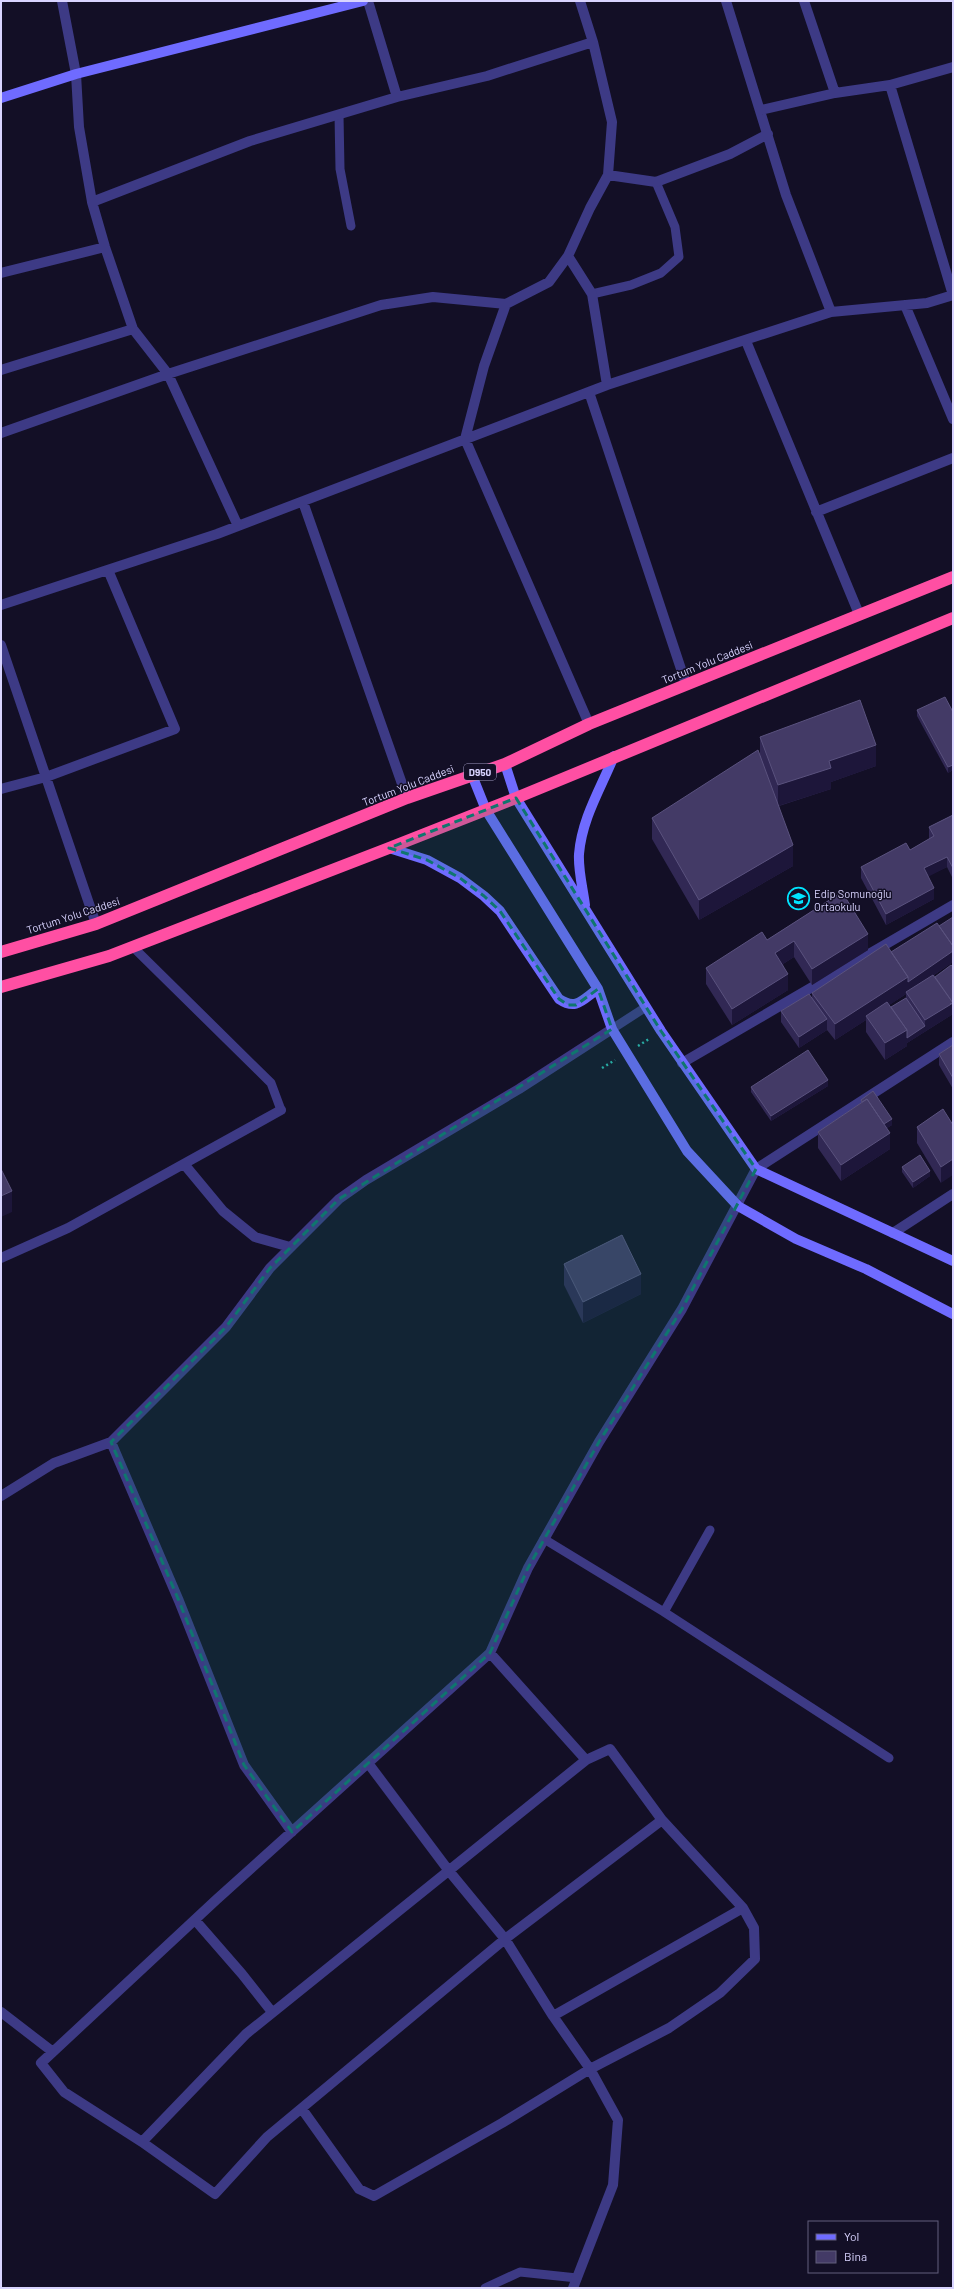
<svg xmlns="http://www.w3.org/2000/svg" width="954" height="2289" viewBox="0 0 954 2289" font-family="Barlow,sans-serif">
<rect width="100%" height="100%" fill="#130f26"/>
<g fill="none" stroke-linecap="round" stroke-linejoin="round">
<path stroke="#2fb8b0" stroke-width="2.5" stroke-dasharray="2 3" stroke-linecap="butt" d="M638,1046l11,-7
M602,1068l13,-8"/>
<path stroke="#3d3a85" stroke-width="9" d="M339,115l1,54 11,57
M592,294l39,-9 30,-12 18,-16 -4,-30 -19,-45
M133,947l138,136 10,27
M612,1029l34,-22
M544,1539l120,73 225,146
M664,1612l46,-82
M485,2288l35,-16 57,6"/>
<path stroke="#3d3a85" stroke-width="10" d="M62,1l14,73 3,53 13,75 13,45 28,82 35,45 70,152
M368,1l29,96
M726,1l60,194 45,117
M804,1l31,92 55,-8 63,210
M890,85l63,-18
M761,110l74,-17
M608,175l48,7 74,-28 38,-20
M92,202l158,-61 147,-44 90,-21 106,-34
M568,256l24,38 15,91
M1,273l104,-26
M506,304l-22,62 -19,73 124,285
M905,305l48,114
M746,341l113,273
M1,370l132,-41
M589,392l97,292
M1,433l167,-59 213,-69 52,-8 73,7 43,-22 19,-26 22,-48 18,-33 4,-53 -19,-80 -13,-41
M303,502l104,296
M816,512l137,-54
M1,605l216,-71 390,-149 224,-73 96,-9 26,-8
M1,645l95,279
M1,789l45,-12 129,-48 -67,-159
M682,1063l271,-158
M184,1164l39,47 32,26 35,10
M893,1233l60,-39
M1,1258l67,-30 213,-118
M111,1442l68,159 65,164 48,67
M1,1496l53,-33 57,-21 115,-115 44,-59 69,-69 27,-19 153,-91 93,-60
M490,1653l38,-85 71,-126 83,-133 74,-140 197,-127
M368,1763l122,-110 96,107
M195,1920l47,54 30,38
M1,2012l52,40
M553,2016l190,-108 -81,-88
M302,2109l57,80 15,7 128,-73 88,-54 79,-41 51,-35 35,-34 -1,-31 -11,-20
M142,2142l104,-108 340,-274 24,-11 52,71 -157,119 -238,198 -52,57 -73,-52 -78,-50 -23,-29 175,-163 152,-137 81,108 56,68 48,77 37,53 28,51 -5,65 -40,103"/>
<path stroke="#6f6bff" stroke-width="10" d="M1,98l75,-24 287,-73
M505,764l11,34 145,233 95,138 197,92
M472,775l14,35 112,179 14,40 75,122 51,55 58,33 70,30 87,45
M389,848l38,12 33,18 24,18 16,15 59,88c18,12 24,0 39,-10
M585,905c-2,-16 -7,-35 -6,-51 3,-36 22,-66 35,-98"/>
<path stroke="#ff4fa3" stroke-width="12" d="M1,952l95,-28 311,-126 98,-34 84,-40 364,-147
M1,987l108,-31 280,-108 127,-50 437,-180"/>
</g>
<path fill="#312854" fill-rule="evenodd" d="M917,710l36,2v58l-5,3 -31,-57z
M760,737l116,29 -45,16v7l-52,17 14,60 -94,54 -47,-81v-21l108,-63z
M953,815v64l-6,-12 -19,9 6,23 -48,26 -25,-47v-11l49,-17 20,-11 -1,-1v-11z
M842,892l26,58 -56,35 -18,-28 -11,7 5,26 -56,35 -26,-41v-16l61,-28z
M891,952l62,10 -19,13 19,33v6l-46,29v3l-22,14 -19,-28v-12l-31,20 -8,-10 -28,18 -18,-26v-11l31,-13v-5zM906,994v4l-15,9 -2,-2z
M953,1045v44l-14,-24v-11z
M828,1086l-57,35 -20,-29v-5z
M861,1100l31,25 -5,3 3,21 -49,32 -23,-33v-16l43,-29z
M943,1109l-2,74 -24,-40v-16z
M902,1167l28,9 -17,12 -11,-16z
M564,1264l77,30 -58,29 -19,-38z"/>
<path fill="#1d163a" d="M876,745v21l-45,16v7l-53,17v-21l51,-24z
M953,765v5l-5,3v-6z
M793,845v21l-94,54v-20z
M947,857v10l-23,12v-11z
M934,888v11l-48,26v-11z
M868,934v16l-56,35v-16z
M794,941v16l-19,12v-16z
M953,951v11l-46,31 -1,-1v2l-38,25 -2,-3v4l-31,20v-16l73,-47z
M788,974v16l-56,35v-16z
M953,1003v11l-46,29v3l-22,14v-17l22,-13 18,-4v-6z
M827,1019v11l-28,18v-11z
M828,1080v6l-57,35v-5z
M892,1119v6l-13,8v-6z
M890,1133v16l-49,32v-16z
M953,1159v16l-12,8v-16z
M930,1171v5l-17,12v-6z
M12,1191v21l-11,5v-21z
M641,1274v20l-58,29v-21z"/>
<path fill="#433a66" stroke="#5a527e" d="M945,697l8,15v53l-5,2 -31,-57z
M860,700l16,45 -47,16 2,7 -53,17 -18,-48z
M758,750l35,95 -94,55 -47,-82z
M953,815v53l-6,-11 -23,11 10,20 -48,26 -25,-47 45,-24 4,7 24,-14 -5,-9z
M842,892l26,42 -56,35 -18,-28 -19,12 13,21 -56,35 -26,-41 56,-36 5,8z
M953,917v29l-14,-20z
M937,923l16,23v5l-45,31v-5l-17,-25z
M886,944l22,33 -73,47 -23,-31z
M951,965l2,2v36l-3,1 3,-1 -18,-26z
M933,975l20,28 -28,17 -19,-28z
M809,994l18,25 -28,18 -18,-26z
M906,998l19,28 -18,12v-8l-16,-23z
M887,1002l20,28 -22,13 -19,-27z
M953,1045v33l-14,-24z
M808,1050l20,30 -57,36 -20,-29z
M873,1091l19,28 -8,5 -17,-25 -5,3 -1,-2z
M867,1099l23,34 -49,32 -23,-33z
M943,1109l10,16v34l-12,8 -24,-40z
M920,1155l10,16 -17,11 -11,-15z
M1,1169l11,22 -11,5z
M622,1235l19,39 -58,28 -19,-38z"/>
<path fill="#0f766e" fill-opacity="0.2" stroke="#0f766e" stroke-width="3" stroke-dasharray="8 5" stroke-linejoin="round" d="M516,798l145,233 95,138 -74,140 -83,133 -71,126 -38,85 -198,179 -48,-67 -65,-164 -68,-159 115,-115 44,-59 69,-69 273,-170 -14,-40 -22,16h-8l-9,-6 -59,-88 -16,-15 -24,-18 -33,-18 -38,-12z"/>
<defs>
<symbol id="school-ring" viewBox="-11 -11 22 22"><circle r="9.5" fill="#130f26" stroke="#00e5ff" stroke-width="1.5"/><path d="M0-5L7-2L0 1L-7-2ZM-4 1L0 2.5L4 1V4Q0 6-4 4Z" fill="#00e5ff"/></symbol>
</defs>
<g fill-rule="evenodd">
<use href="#school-ring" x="786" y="886" width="25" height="25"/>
</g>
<g text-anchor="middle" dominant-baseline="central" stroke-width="3" stroke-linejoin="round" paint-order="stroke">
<rect fill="#130f26" stroke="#9e99be" stroke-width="1" x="464" y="764" width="32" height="16" rx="3"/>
<g font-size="10" font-weight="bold" fill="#d9d4ff">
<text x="480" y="772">D950</text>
</g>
<g font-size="11" fill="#d9d4ff" stroke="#130f26">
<text transform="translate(707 662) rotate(-22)">Tortum Yolu Caddesi</text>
<text transform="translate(408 785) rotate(-21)">Tortum Yolu Caddesi</text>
<text transform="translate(73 915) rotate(-18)">Tortum Yolu Caddesi</text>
</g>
<g font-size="11" fill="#d9d4ff" stroke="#130f26" text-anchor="start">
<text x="814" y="893">Edip Somunoğlu<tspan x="814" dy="13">Ortaokulu</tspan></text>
</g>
</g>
<rect width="954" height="2289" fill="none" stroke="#d9d4ff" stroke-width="4"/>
<rect x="808" y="2221" width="130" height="52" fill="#130f26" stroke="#625e7d"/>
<rect x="816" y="2234" width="20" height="6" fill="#6f6bff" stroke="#625e7d"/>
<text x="844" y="2241" font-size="12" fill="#d9d4ff">Yol</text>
<rect x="816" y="2251" width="20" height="12" fill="#433a66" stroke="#625e7d"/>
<text x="844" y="2261" font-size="12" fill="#d9d4ff">Bina</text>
</svg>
